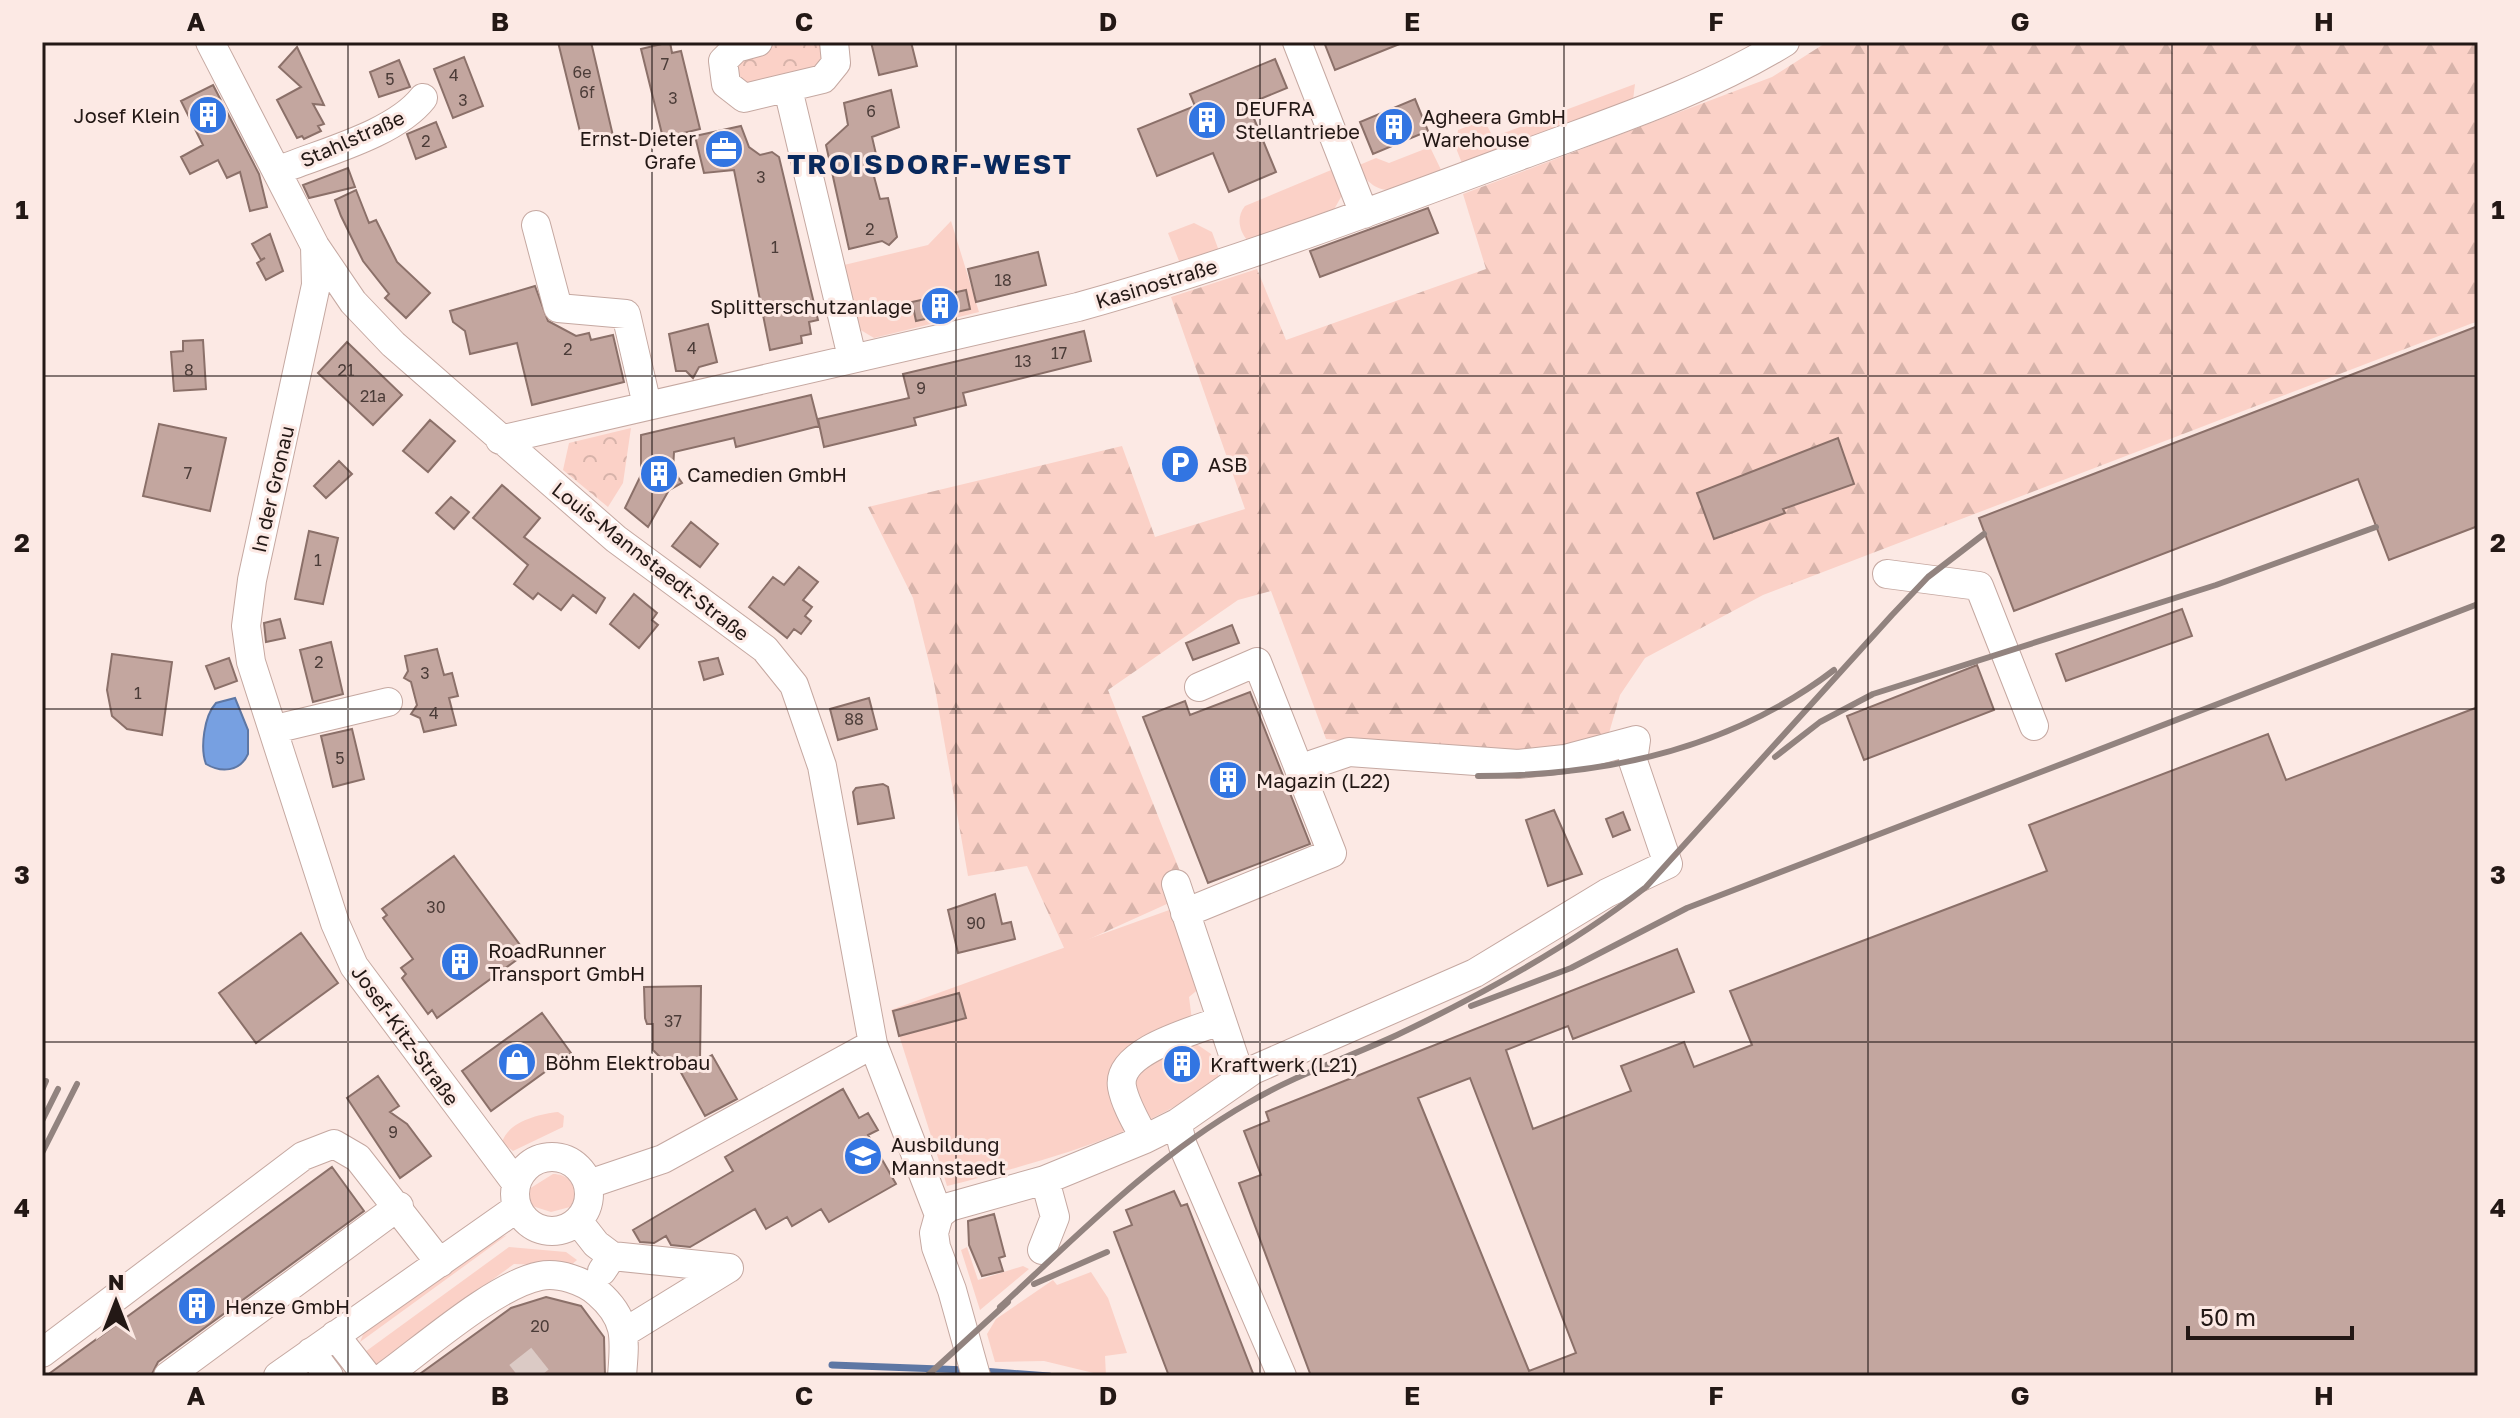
<svg xmlns="http://www.w3.org/2000/svg" width="2520" height="1418" viewBox="0 0 2520 1418" font-family="'Golos Text',sans-serif">
<defs>
<pattern id="forest-firs" width="22" height="20" patternUnits="userSpaceOnUse" patternTransform="scale(2)"><rect width="22" height="20" fill="#fbd1c7"/><path d="M5 1l3.5 6h-7zM16 11l3.5 6h-7z" fill="#d7b3aa"/></pattern>
<pattern id="park-crowns" width="20" height="18" patternUnits="userSpaceOnUse" patternTransform="scale(2)"><rect width="20" height="18" fill="#fbd1c7"/><path d="M2 6a3 3 0 1 1 6 0M12 15a3 3 0 1 1 6 0" fill="none" stroke="#d7b3aa"/></pattern>
</defs>
<rect width="100%" height="100%" fill="#fce9e4"/>
<path fill="#fbd1c7" d="M1635,84l-2,16 -170,66 -7,-18 2,-18 26,-10 9,17z
M1430,147l13,27c-36,12 -63,33 -86,-8l19,-8 13,5z
M1336,168l9,22 -13,23 -84,28c-9,-10 -12,-24 -3,-35z
M951,221l28,91 -105,26 -15,-9 -15,-64 84,-20z
M1194,223l18,9 7,19 -38,15 -13,-33z
M1172,909l29,78 -12,10 6,46 16,11 8,23c-73,58 -182,86 -272,109l-56,-176z
M558,1112l6,4 -1,11 -50,24 -11,-8c5,-21 37,-29 56,-31z
M553,1174c19,0 28,17 17,33l-19,5 -22,-7 -3,-7 3,-9z
M507,1235l-147,107 4,-10 128,-91z
M509,1247l57,5 11,8 -7,6 -56,-2 -139,101 -10,-13z
M967,1247l11,33 45,-14 6,3 -49,41 -19,-60z
M1091,1272l17,26 19,55 -22,3 1,20 -62,-15 -49,1 -8,-28 9,-15 57,-39 4,5z"/>
<path fill="url(#forest-firs)" d="M1827,42h651v279l-715,274 -118,63 -25,37 -11,38c-92,31 -188,14 -283,6l-55,-148 -33,9 -130,90 81,204 -124,56 -38,-84 -59,10 -34,-193 -21,-85 -45,-91 254,-61 33,91 90,-28 -74,-212 86,-28 29,71 200,-71 -23,-75 309,-117z"/>
<path fill="url(#park-crowns)" d="M790,42h32l2,27 -83,17 -7,-22 12,-12z
M631,428l-8,55 -15,24 -45,-37 6,-27z"/>
<path fill="#77a0e1" stroke="#5e77a4" stroke-width="2" d="M235,698l13,32v24c-8,18 -27,19 -42,10 -6,-16 -2,-48 10,-61z"/>
<g fill="none" stroke-linecap="round" stroke-linejoin="round">
<path stroke="#5e77a4" stroke-width="7" d="M832,1365l135,5
M983,1371l66,5"/>
</g>
<path fill="#c3a69f" stroke="#8b7069" stroke-width="2" fill-rule="evenodd" d="M558,42h33l23,98 -30,8z
M670,42l2,11 9,-2 19,78 -37,9 -22,-89z
M871,42h40l6,24 -38,9z
M1324,42h78v1l-67,27z
M297,47l27,58 -11,-1 11,20 -6,2 3,5 -17,8 -2,-3 -5,2 -20,-38 24,-13 -22,-20z
M464,57l19,49 -30,12 -19,-49z
M1275,59l12,29 -39,16 28,68 -47,20 -16,-39 -56,23 -19,-47 57,-23 -5,-12z
M399,60l11,27 -31,10 -9,-25z
M213,85l46,89 8,33 -17,4 -10,-39 -13,6 -9,-18 -28,14 -9,-17 22,-12 -22,-44z
M891,90l8,37 -27,10 7,30 -7,2 8,30 8,-1 9,39 -8,8 -7,-4 -33,8 -23,-104 22,-20 -4,-22z
M1415,99l13,32 -55,23 -13,-32z
M436,122l10,25 -30,12 -9,-25z
M741,126l8,21 11,8 12,-3 7,5 39,163 -9,2 2,12 -10,2 1,7 -32,7 -36,-180 -30,3 -9,-37z
M348,168l7,19 -46,11 -6,-13z
M356,190l13,33 7,-3 21,42 33,31 -24,25 -21,-20 4,-4 -26,-33 -22,-45 -6,-16z
M1428,208l10,25 -118,44 -10,-26z
M270,234l13,37 -17,9 -9,-17 8,-5 -4,2 -9,-16z
M1038,252l8,33 -70,17 -8,-33z
M535,286l13,35 28,15 13,-3 2,7 22,-5 11,47 -92,23 -15,-62 -47,11 -5,-23 -12,-9 -3,-11z
M966,290l4,19 -54,12 -4,-19z
M708,324l9,38 -18,5 -6,11 -7,-7h-10l-7,-37z
M2478,326v200l-89,34 -31,-81 -344,132 -35,-93z
M1084,331l7,30 -128,32 3,12 -52,13 2,7 -92,22 -6,-28 91,-21 -6,-24z
M203,340l3,49 -32,2 -3,-39 12,-1v-10z
M347,342l55,53 -29,30 -55,-52z
M811,395l8,31 -83,21 -2,-9 -60,14 -1,18 9,13 -13,7 -21,37 -23,-19 16,-33v-40z
M430,420l25,21 -27,31 -25,-21z
M159,424l67,14 -16,73 -67,-15z
M1838,438l16,46 -71,25 2,4 -71,26 -17,-46z
M339,461l13,13 -26,24 -12,-12z
M502,485l38,33 -16,19 81,61 -9,15 -23,-18 -12,15 -23,-17 -5,6 -19,-15 14,-19 -55,-47z
M451,497l18,15 -15,17 -18,-16z
M691,522l27,22 -18,23 -28,-21z
M309,531l29,7 -15,66 -28,-5z
M799,567l19,15 -15,18 9,7 -7,9 6,5 -10,13 -7,-5 -7,9 -38,-31 24,-30 11,8z
M634,594l23,19 -5,7 6,5 -19,23 -29,-24z
M2182,609l10,27 -126,45 -10,-27z
M280,619l5,19 -19,4 -2,-19z
M1232,625l7,18 -46,17 -7,-17z
M331,642l12,52 -30,8 -13,-52z
M437,649l7,26 8,-2 6,23 -9,2 7,27 -32,7 -4,-14 -9,-4 6,-9 -6,-23 -7,-4 4,-7 -3,-15z
M112,654l60,8 -10,73 -35,-6 -15,-13 -5,-26z
M229,658l8,23 -22,8 -9,-23z
M718,658l5,16 -19,6 -5,-18z
M1977,665l17,45 -130,50 -17,-44z
M1250,692l60,152 -102,39 -65,-166 42,-16 5,14z
M869,698l8,31 -39,11 -8,-31z
M2478,707v669h-1167l-72,-193 22,-8 -17,-44 25,-10 -3,-9 411,-163 17,43 -121,47 -5,-13 -62,24 27,79 98,-38 -10,-25 63,-24 10,25 58,-22 -22,-54 317,-120 -18,-46 239,-91 18,46zM1470,1078l106,275 -47,18 -111,-273z
M352,729l12,50 -31,8 -12,-51z
M883,784l5,3 6,31 -36,6 -5,-32 3,-4z
M1554,810l28,64 -34,12 -22,-66z
M1623,812l7,18 -17,7 -7,-18z
M454,856l72,97 -89,65 -5,-8 -4,4 -26,-36 4,-4 -5,-6 12,-9 -30,-41 4,-3 -5,-6z
M995,894l7,30 9,-2 4,17 -57,14 -10,-43z
M301,933l37,50 -82,60 -37,-50z
M701,986l-1,76 12,-7 25,44 -32,17 -31,-56 -14,-3 -7,-7v-26h-6l-2,-6 -1,-31z
M959,993l7,25 -67,18 -6,-25z
M542,1013l29,40 -80,58 -29,-40z
M1187,1052l6,18 -16,6 -7,-18z
M378,1076l21,30 -9,6 17,12 24,32 -31,22 -53,-80z
M843,1089l16,29 9,-5 10,17 -10,5 28,49 -67,38 -8,-13 -29,17 -5,-9 -21,12 -11,-20 -65,38 -19,-2 -5,-9 -12,7 -14,-1 -7,-12 100,-59 -8,-14z
M332,1167l32,44 -206,151 -7,14h-105z
M1174,1191l7,15 6,-2 67,172h-85l-55,-144 18,-7 -6,-15z
M994,1214l11,42 -6,2 4,13 -21,5 -13,-31 -1,-24z
M546,1297l35,9 23,31 1,39h-188l94,-68z"/>
<g fill="none" stroke-linecap="round" stroke-linejoin="round">
<path stroke="#dbcac5" stroke-width="28" stroke-dasharray="28 14" stroke-linecap="butt" d="M518,1376l24,-19"/>
<defs>
<path id="minor" d="M210,42l105,204 38,56 40,42 223,195 149,110 29,36 28,81 51,278 66,171 -5,18 2,14 16,43 24,86
M758,42l-22,6 -13,13 3,23 18,14 79,-19 13,-16 -2,-21
M1297,42l67,172
M788,89l64,268
M277,171c43,-18 117,-36 146,-73
M536,225l22,83 68,6 21,91
M315,246l1,39 -64,295 -6,46 5,36 84,261 19,43 162,217
M500,440l578,-133c151,-42 297,-97 444,-152 88,-33 182,-63 263,-113
M1887,574l92,12 55,140
M275,729l113,-27
M1176,884l65,194
M1185,913l147,-60 -75,-191 -58,25
M1177,1123l6,23 99,230
M1145,1139c-8,-15 -20,-35 -23,-52 -6,-36 72,-56 98,-66
M515 1194a37 37 0 1 1 74 0a37 37 0 1 1-74 0Z
M589,1184l74,-25 210,-115
M939,1215l10,-8 96,-27 100,-41 32,-16 76,-53 222,-97 132,-80 61,-29 -35,-103 3,-21 -71,19 -47,5 -169,-12 -50,17
M578,1221l18,23 16,12 -10,15
M1042,1250l13,-33 -10,-37
M612,1256l117,12
M625,1332l104,-64
M335,1335l32,41
M311,1352l18,24
M42,1353l261,-197 31,-12 24,14 82,105
M168,1376l231,-170
M278,1376l239,-168
M385,1376c39,-28 110,-91 155,-100 18,-4 44,5 58,17 30,26 27,46 24,83"/>
</defs>
<use href="#minor" stroke="#c5a8a1" stroke-width="30"/>
<use href="#minor" stroke="#fff" stroke-width="28"/>
<path stroke="#92837f" stroke-width="6" d="M1775,757l45,-35 53,-28 343,-109 160,-58
M1478,776c127,0 253,-27 356,-106
M1471,1006l100,-38 116,-60 791,-304
M42,1090l4,-9
M42,1121l16,-32
M42,1153l35,-69
M1034,1284l73,-32
M1000,1307c79,-73 154,-150 248,-204 47,-28 99,-45 149,-68 86,-41 174,-89 249,-148l246,-272 36,-38 56,-43
M927,1376l81,-74"/>
</g>
<path fill="none" stroke="#231815" stroke-width="2" stroke-opacity="0.55" d="M348,42v1334M652,42v1334M956,42v1334M1260,42v1334M1564,42v1334M1868,42v1334M2172,42v1334M42,376h2436M42,709h2436M42,1042h2436"/>
<defs>
<symbol id="building-disc" viewBox="-11 -11 22 22"><circle r="9.5" fill="#3275e2" stroke="#fce9e4"/><path d="M-4-6H4V6H1V3H-1V6H-4ZM-2.5-4.3h1.7v1.8h-1.7ZM.8-4.3h1.7v1.8H.8ZM-2.5-1h1.7V.8h-1.7ZM.8-1h1.7V.8H.8Z" fill="#fff"/></symbol>
<symbol id="office-disc" viewBox="-11 -11 22 22"><circle r="9.5" fill="#3275e2" stroke="#fce9e4"/><path d="M-6-3h4V-5.5h4V-3h4V5H-6ZM-1-4.5V-3h2v-1.5ZM-6 0V1H6V0Z" fill="#fff"/></symbol>
<symbol id="parking-disc" viewBox="-11 -11 22 22"><circle r="9.5" fill="#3275e2" stroke="#fce9e4"/><path d="M-3.5-5.5H1a3.5 3.5 0 0 1 0 7H-1V5.5H-3.5ZM-1-3.4V-.6H.8a1.4 1.4 0 0 0 0-2.8Z" fill="#fff"/></symbol>
<symbol id="shop-disc" viewBox="-11 -11 22 22"><circle r="9.5" fill="#3275e2" stroke="#fce9e4"/><path d="M-5-2.5h2.3a2.7 3.5 0 0 1 5.4 0H5L5.5 6h-11ZM-1.5-2.5h3a1.5 2.3 0 0 0-3 0Z" fill="#fff"/></symbol>
<symbol id="school-disc" viewBox="-11 -11 22 22"><circle r="9.5" fill="#3275e2" stroke="#fce9e4"/><path d="M0-5L7-2L0 1L-7-2ZM-4 1L0 2.5L4 1V4Q0 6-4 4Z" fill="#fff"/></symbol>
</defs>
<g fill-rule="evenodd">
<use href="#building-disc" x="186" y="93" width="44" height="44"/>
<use href="#building-disc" x="1185" y="98" width="44" height="44"/>
<use href="#building-disc" x="1372" y="105" width="44" height="44"/>
<use href="#office-disc" x="702" y="127" width="44" height="44"/>
<use href="#building-disc" x="918" y="284" width="44" height="44"/>
<use href="#parking-disc" x="1158" y="442" width="44" height="44"/>
<use href="#building-disc" x="637" y="452" width="44" height="44"/>
<use href="#building-disc" x="1206" y="758" width="44" height="44"/>
<use href="#building-disc" x="438" y="940" width="44" height="44"/>
<use href="#shop-disc" x="495" y="1040" width="44" height="44"/>
<use href="#building-disc" x="1160" y="1042" width="44" height="44"/>
<use href="#school-disc" x="841" y="1134" width="44" height="44"/>
<use href="#building-disc" x="175" y="1284" width="44" height="44"/>
</g>
<g text-anchor="middle" dominant-baseline="central" stroke-width="6" stroke-linejoin="round" paint-order="stroke">
<g font-size="16" fill="#4b3c38">
<text x="665" y="64">7</text>
<text x="582" y="72">6e</text>
<text x="454" y="75">4</text>
<text x="390" y="79">5</text>
<text x="587" y="92">6f</text>
<text x="673" y="98">3</text>
<text x="463" y="100">3</text>
<text x="871" y="111">6</text>
<text x="426" y="141">2</text>
<text x="761" y="177">3</text>
<text x="870" y="229">2</text>
<text x="775" y="247">1</text>
<text x="1003" y="280">18</text>
<text x="692" y="348">4</text>
<text x="568" y="349">2</text>
<text x="1059" y="353">17</text>
<text x="1023" y="361">13</text>
<text x="189" y="370">8</text>
<text x="346" y="370">21</text>
<text x="921" y="388">9</text>
<text x="373" y="396">21a</text>
<text x="188" y="473">7</text>
<text x="318" y="560">1</text>
<text x="319" y="662">2</text>
<text x="425" y="673">3</text>
<text x="138" y="693">1</text>
<text x="434" y="713">4</text>
<text x="854" y="719">88</text>
<text x="340" y="758">5</text>
<text x="436" y="907">30</text>
<text x="976" y="923">90</text>
<text x="673" y="1021">37</text>
<text x="393" y="1132">9</text>
<text x="540" y="1326">20</text>
</g>
<g font-size="20" fill="#231815" stroke="#fce9e4" text-anchor="start">
<text x="1235" y="108">DEUFRA<tspan x="1235" dy="23">Stellantriebe</tspan></text>
<text x="180" y="115" text-anchor="end">Josef Klein</text>
<text x="1422" y="116">Agheera GmbH<tspan x="1422" dy="23">Warehouse</tspan></text>
<text x="696" y="138" text-anchor="end">Ernst-Dieter<tspan x="696" dy="23">Grafe</tspan></text>
<text x="912" y="306" text-anchor="end">Splitterschutzanlage</text>
<text x="1208" y="464">ASB</text>
<text x="687" y="474">Camedien GmbH</text>
<text x="1256" y="780">Magazin (L22)</text>
<text x="488" y="950">RoadRunner<tspan x="488" dy="23">Transport GmbH</tspan></text>
<text x="545" y="1062">Böhm Elektrobau</text>
<text x="1210" y="1064">Kraftwerk (L21)</text>
<text x="891" y="1144">Ausbildung<tspan x="891" dy="23">Mannstaedt</tspan></text>
<text x="225" y="1306">Henze GmbH</text>
</g>
<g font-size="20" fill="#231815" stroke="#fce9e4">
<text transform="translate(352 138) rotate(-24)">Stahlstraße</text>
<text transform="translate(1156 283) rotate(-17)">Kasinostraße</text>
<text transform="translate(272 489) rotate(-77)">In der Gronau</text>
<text transform="translate(651 561) rotate(38)">Louis-Mannstaedt-Straße</text>
<text transform="translate(406 1035) rotate(54)">Josef-Kitz-Straße</text>
</g>
<g font-size="28" font-weight="bold" letter-spacing="2" fill="#09295d" stroke="#fce9e4">
<text x="930" y="163">TROISDORF-WEST</text>
</g>
</g>
<rect width="2520" height="1418" fill="none" stroke="#fce9e4" stroke-width="88"/>
<g transform="translate(116 1302)" stroke="#fce9e4" stroke-width="6" paint-order="stroke">
<path d="M0-6L14 30L0 20L-14 30Z" fill="#231815"/>
<text y="-12" font-size="22" font-weight="bold" text-anchor="middle" fill="#231815">N</text>
</g>
<path d="M2188 1326v12h164v-12" fill="none" stroke="#231815" stroke-width="4"/>
<text x="2200" y="1326" font-size="24" fill="#231815" stroke="#fce9e4" stroke-width="6" paint-order="stroke">50 m</text>
<rect x="44" y="44" width="2432" height="1330" fill="none" stroke="#231815" stroke-width="3"/>
<g font-size="26" text-anchor="middle" font-weight="bold" fill="#231815">
<text x="196" y="31">A</text>
<text x="500" y="31">B</text>
<text x="804" y="31">C</text>
<text x="1108" y="31">D</text>
<text x="1412" y="31">E</text>
<text x="1716" y="31">F</text>
<text x="2020" y="31">G</text>
<text x="2324" y="31">H</text>
<text x="22" y="219">1</text>
<text x="2498" y="219">1</text>
<text x="22" y="552">2</text>
<text x="2498" y="552">2</text>
<text x="22" y="884">3</text>
<text x="2498" y="884">3</text>
<text x="22" y="1217">4</text>
<text x="2498" y="1217">4</text>
<text x="196" y="1405">A</text>
<text x="500" y="1405">B</text>
<text x="804" y="1405">C</text>
<text x="1108" y="1405">D</text>
<text x="1412" y="1405">E</text>
<text x="1716" y="1405">F</text>
<text x="2020" y="1405">G</text>
<text x="2324" y="1405">H</text>
</g>
</svg>
